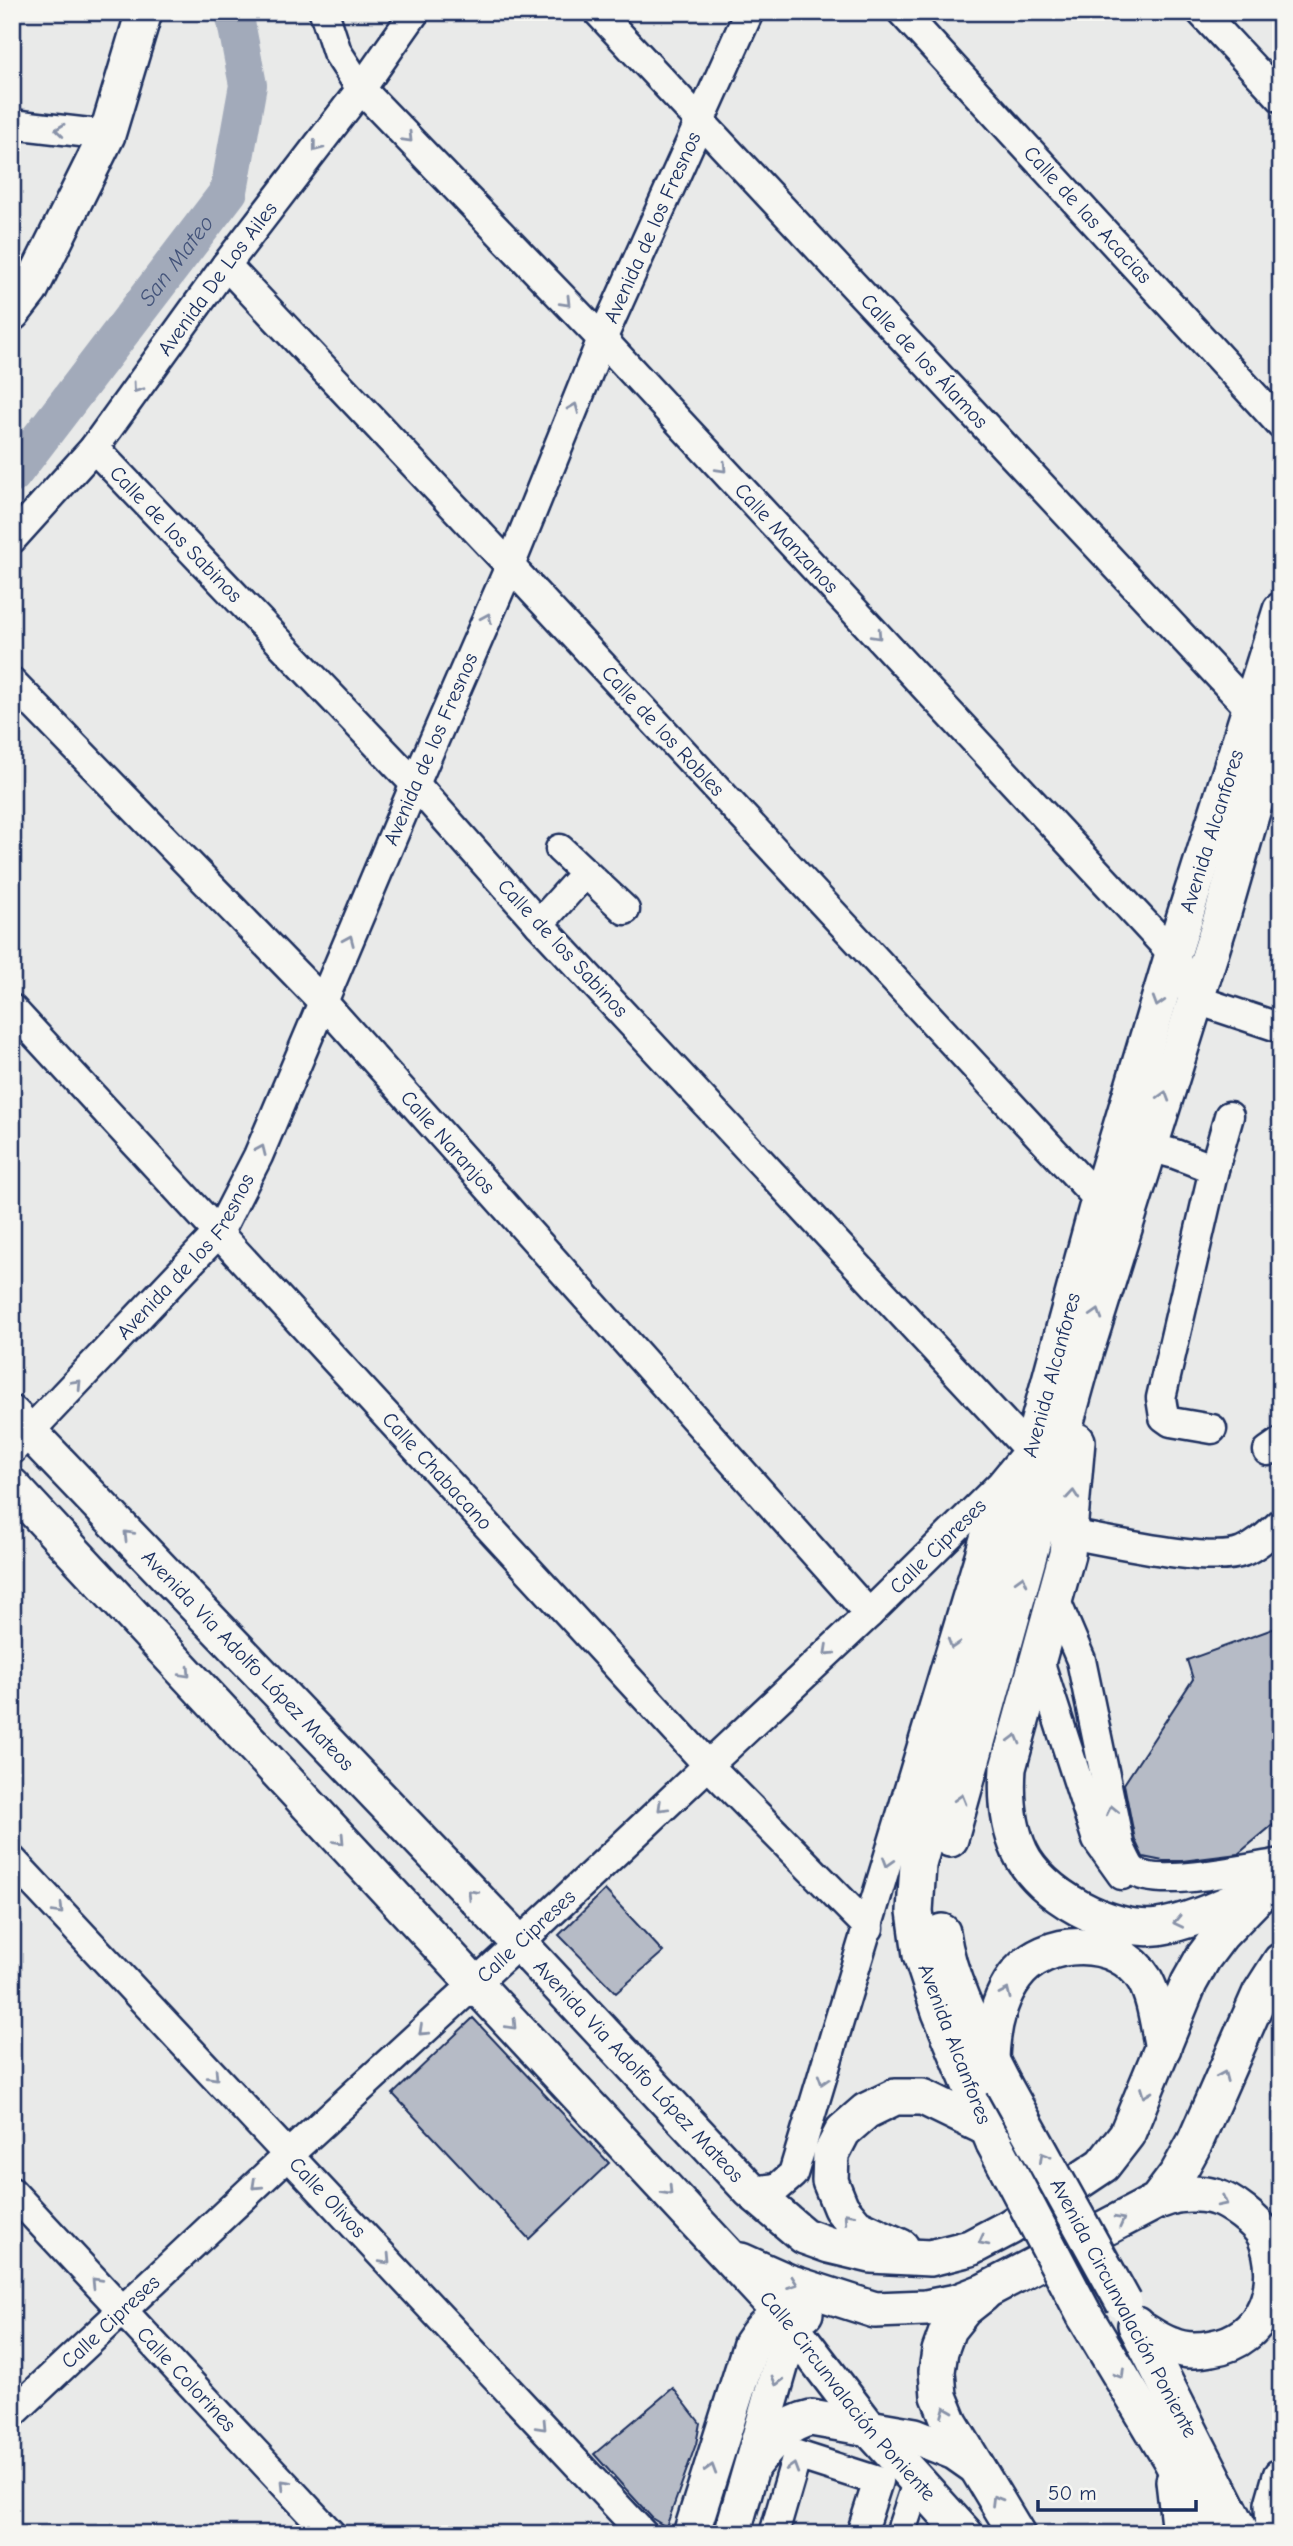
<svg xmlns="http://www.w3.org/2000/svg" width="1293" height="2546" viewBox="0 0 1293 2546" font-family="'Comic Neue',sans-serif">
<rect width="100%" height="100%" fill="#e9eae9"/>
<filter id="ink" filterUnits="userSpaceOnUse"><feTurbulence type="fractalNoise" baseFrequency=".0143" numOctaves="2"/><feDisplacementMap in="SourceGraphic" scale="14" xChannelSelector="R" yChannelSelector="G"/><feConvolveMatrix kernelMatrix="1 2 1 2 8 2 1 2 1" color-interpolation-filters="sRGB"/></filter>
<g filter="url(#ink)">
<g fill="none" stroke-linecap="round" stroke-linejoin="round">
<path stroke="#a2aaba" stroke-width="38" id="s1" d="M12,475l217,-284 19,-106 -14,-73"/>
</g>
<path fill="#b6bbc6" stroke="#1b2f5e" stroke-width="2" d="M1281,1626v192l-43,36 -56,7h-19l-20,-4 -8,-17 -11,-56 69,-105 -6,-19z
M605,1890l58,62 -47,41 -57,-58z
M473,2018l136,145 -80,76 -136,-145z
M673,2388l27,35 -4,21 -30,83 -13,-8 -59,-65z"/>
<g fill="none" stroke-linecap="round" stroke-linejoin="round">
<defs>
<g id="minor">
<path id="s2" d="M324,12l13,40 24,37 241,250 571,615 21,45 87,29"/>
<path id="s3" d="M598,12l653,698"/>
<path id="s4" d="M902,12l379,413"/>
<path d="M1201,12l80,86"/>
<path d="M12,124l95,11"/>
<path id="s5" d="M226,265l284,301 589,634"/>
<path id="s6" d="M12,539l82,-91 132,-183 135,-176 54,-77"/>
<path id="s7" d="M12,682l311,320 546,612"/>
<path d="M560,849l65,61"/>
<path d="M539,924l46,-51"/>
<path id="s8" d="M12,1009l695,755 162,164"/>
<path d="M1149,1147l26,7 39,15 -53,229 3,19 7,5 41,7"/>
<path d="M1214,1169l15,-53"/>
<path id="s9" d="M12,1450l207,-218 39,-76 157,-372 95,-218 92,-227 147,-327"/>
<path d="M1268,1451l13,-9"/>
<path d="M1069,1534c36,6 143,31 173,18 15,-6 26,-17 39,-29"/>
<path d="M1055,1599l26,61 39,188c4,6 8,19 14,23 23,18 117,-3 147,-8"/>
<path d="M1038,1657l59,183 25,35"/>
<path id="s10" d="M12,1860l631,674"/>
<path d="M751,2191l26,-3 16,-14 207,-687"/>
<path id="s11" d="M12,2192l319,342"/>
<path id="s12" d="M12,2414l276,-259 231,-212 350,-329 132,-130 28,-34 -490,-526 -124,-140 -321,-336"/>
<path d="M774,2534l23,-79 81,26 -17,53"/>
<path d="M900,2534l17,-51"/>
</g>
<g id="major">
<path d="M12,313l18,-23 77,-155 37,-123"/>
<path id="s13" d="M12,1414l507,529 232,248 53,45 25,9 42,10 59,3 40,-10 40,-21 93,-62 24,-31 62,-151 14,-25 18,-24 60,-62"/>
<path d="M1077,1441l-10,113 -59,214c-2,28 0,58 12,84 20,43 91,81 138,75 32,-5 61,-19 90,-32"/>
<path id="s14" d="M12,1486l770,828 87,114 96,106"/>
<path d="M950,1839l135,-486 137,-437 59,-205"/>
<path d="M942,1932c7,53 37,104 61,152"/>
<path d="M991,2059c1,-28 7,-59 24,-82 29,-40 103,-42 130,3 11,20 13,46 18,68"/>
<path id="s15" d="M994,2143l-54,-131 -19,-57 -6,-44 3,-46 181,-665 74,-246 108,-344"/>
<path d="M901,2247l-45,-21 -15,-18 -11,-27 1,-27 12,-23 23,-20 29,-14h28l64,31"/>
<path d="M741,2261l47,21 87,28 51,-2 31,-6 28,-11 172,-90 21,-28 17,-31 65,-148 21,-33"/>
<path d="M983,2294l-19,15 -16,20 -8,22 -3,20 2,25 11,27 67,111"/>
<path d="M1085,2316l86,144 39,74"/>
<path d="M1136,2325l106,209"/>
<path d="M1137,2327c11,6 21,14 33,18 13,6 28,6 42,3 53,-8 73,-65 53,-112 -7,-14 -35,-35 -50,-39 -9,-3 -27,-4 -37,-2 -7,1 -14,4 -21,6"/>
<path d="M753,2464c18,-21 30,-40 58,-46l104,18 40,16 20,14"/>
<path d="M1174,2481l5,43 -3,10"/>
<path d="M691,2534l60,-190c16,-25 24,-30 54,-31"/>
<path d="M732,2534l54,-188 -4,-32"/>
<path d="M1274,2534l-1,-30 8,-28"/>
</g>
</defs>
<use href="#minor" stroke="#1b2f5e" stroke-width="33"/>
<use href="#major" stroke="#1b2f5e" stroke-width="40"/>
<use href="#minor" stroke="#f6f6f2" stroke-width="28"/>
<use href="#major" stroke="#f6f6f2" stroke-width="35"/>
<defs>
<path id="major-bridge" d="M1003,2084l121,219
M994,2143l91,173"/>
</defs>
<use href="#major-bridge" stroke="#1b2f5e" stroke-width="40" stroke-linecap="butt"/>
<use href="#major-bridge" stroke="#f6f6f2" stroke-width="35"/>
</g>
<defs><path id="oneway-chevron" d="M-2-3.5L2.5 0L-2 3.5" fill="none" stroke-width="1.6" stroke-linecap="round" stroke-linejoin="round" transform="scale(1.75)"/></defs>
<g stroke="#8892a8">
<use href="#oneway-chevron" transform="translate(60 130) rotate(-174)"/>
<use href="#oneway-chevron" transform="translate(408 138) rotate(46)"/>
<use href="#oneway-chevron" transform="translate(317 147) rotate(128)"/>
<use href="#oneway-chevron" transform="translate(566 302) rotate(46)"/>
<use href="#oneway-chevron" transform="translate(137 388) rotate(126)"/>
<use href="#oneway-chevron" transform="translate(574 408) rotate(-68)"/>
<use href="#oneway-chevron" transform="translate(722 468) rotate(47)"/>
<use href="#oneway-chevron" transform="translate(487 618) rotate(-66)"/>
<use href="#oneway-chevron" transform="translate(877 635) rotate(47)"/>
<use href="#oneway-chevron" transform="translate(349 940) rotate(-67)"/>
<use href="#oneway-chevron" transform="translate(1158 1002) rotate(107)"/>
<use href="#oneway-chevron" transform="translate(1164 1096) rotate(-73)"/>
<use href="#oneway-chevron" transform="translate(261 1150) rotate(-66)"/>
<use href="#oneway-chevron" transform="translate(1097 1314) rotate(-73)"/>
<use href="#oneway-chevron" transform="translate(77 1384) rotate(-47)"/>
<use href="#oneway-chevron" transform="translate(1073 1495) rotate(-85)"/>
<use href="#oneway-chevron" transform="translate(128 1535) rotate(-134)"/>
<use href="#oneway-chevron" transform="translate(1022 1580) rotate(-74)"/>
<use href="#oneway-chevron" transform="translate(953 1644) rotate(107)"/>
<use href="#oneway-chevron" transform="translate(828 1651) rotate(137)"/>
<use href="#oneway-chevron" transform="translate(186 1673) rotate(47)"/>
<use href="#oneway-chevron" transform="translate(1015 1739) rotate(-75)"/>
<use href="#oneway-chevron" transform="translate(961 1799) rotate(-74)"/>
<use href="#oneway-chevron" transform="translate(662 1807) rotate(136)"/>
<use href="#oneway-chevron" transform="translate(1112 1810) rotate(-102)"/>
<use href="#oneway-chevron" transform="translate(340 1840) rotate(47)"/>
<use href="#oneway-chevron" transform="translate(888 1862) rotate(107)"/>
<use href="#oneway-chevron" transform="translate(472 1894) rotate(-134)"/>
<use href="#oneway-chevron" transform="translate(59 1910) rotate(47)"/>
<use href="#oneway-chevron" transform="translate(1178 1922) rotate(168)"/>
<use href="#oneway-chevron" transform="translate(1006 1993) rotate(-65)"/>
<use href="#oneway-chevron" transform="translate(512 2025) rotate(47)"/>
<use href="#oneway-chevron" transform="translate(423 2031) rotate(137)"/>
<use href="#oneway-chevron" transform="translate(214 2076) rotate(47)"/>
<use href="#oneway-chevron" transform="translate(1223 2076) rotate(-67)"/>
<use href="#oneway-chevron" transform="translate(823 2080) rotate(107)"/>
<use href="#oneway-chevron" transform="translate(1145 2093) rotate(111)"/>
<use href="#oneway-chevron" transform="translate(1044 2157) rotate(-119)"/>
<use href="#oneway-chevron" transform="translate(256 2185) rotate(137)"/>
<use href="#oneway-chevron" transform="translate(668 2191) rotate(47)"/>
<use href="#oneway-chevron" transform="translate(1223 2202) rotate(27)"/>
<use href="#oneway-chevron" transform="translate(848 2217) rotate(-132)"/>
<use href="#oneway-chevron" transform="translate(1120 2221) rotate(-28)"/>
<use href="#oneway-chevron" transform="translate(983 2241) rotate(153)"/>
<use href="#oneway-chevron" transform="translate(386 2260) rotate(47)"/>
<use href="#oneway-chevron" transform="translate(96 2282) rotate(-133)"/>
<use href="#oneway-chevron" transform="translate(793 2283) rotate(20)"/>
<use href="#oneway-chevron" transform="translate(1120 2374) rotate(59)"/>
<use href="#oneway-chevron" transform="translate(777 2381) rotate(105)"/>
<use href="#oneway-chevron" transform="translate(946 2411) rotate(-112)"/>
<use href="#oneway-chevron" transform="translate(542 2426) rotate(47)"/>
<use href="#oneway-chevron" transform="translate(793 2468) rotate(-73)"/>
<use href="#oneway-chevron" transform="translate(711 2469) rotate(-73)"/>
<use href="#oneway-chevron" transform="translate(285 2484) rotate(-133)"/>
<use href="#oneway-chevron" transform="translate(996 2500) rotate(-121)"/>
</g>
</g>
<g text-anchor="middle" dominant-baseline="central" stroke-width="7" stroke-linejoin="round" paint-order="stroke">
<g font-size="21" fill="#1b2f5e" stroke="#f6f6f2">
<text stroke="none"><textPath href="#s4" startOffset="275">Calle de las Acacias</textPath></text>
<text stroke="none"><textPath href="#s9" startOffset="1395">Avenida de los Fresnos</textPath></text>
<text stroke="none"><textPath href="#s6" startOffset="332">Avenida De Los Ailes</textPath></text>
<text stroke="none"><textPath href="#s3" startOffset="478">Calle de los Álamos</textPath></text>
<text transform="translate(176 534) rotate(46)">Calle de los Sabinos</text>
<text stroke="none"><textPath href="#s2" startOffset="705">Calle Manzanos</textPath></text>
<text stroke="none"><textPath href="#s5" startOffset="639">Calle de los Robles</textPath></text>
<text stroke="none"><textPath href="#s9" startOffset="828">Avenida de los Fresnos</textPath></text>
<text stroke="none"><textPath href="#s15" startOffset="1367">Avenida Alcanfores</textPath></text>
<text transform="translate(563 948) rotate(47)">Calle de los Sabinos</text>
<text stroke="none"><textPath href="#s7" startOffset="634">Calle Naranjos</textPath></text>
<text stroke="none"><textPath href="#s9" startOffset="261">Avenida de los Fresnos</textPath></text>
<text stroke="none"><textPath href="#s15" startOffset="800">Avenida Alcanfores</textPath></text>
<text stroke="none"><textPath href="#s8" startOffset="628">Calle Chabacano</textPath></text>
<text stroke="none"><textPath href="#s12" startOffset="1269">Calle Cipreses</textPath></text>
<text stroke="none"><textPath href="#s13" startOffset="341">Avenida Via Adolfo López Mateos</textPath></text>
<text stroke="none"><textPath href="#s12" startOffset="702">Calle Cipreses</textPath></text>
<text transform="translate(955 2044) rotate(69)">Avenida Alcanfores</text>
<text stroke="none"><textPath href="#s13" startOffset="908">Avenida Via Adolfo López Mateos</textPath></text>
<text stroke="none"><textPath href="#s10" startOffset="462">Calle Olivos</textPath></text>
<text transform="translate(1124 2308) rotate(62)">Avenida Circunvalación Poniente</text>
<text stroke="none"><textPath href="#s12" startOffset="135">Calle Cipreses</textPath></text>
<text stroke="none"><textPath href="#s11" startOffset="256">Calle Colorines</textPath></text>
<text stroke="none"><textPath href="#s14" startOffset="1236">Calle Circunvalación Poniente</textPath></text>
</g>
<g font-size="23" font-style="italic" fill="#44547a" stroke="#f6f6f2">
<text stroke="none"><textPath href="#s1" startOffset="270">San Mateo</textPath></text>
</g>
</g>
<rect width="1293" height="2546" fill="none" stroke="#f6f6f2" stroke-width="42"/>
<rect x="21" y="21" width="1251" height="2504" fill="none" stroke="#1b2f5e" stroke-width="2.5" filter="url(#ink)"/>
<path d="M1038 2500v10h158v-10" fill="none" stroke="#1b2f5e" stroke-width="3.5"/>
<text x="1048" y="2500" font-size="21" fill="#1b2f5e" stroke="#f6f6f2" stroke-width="5" paint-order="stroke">50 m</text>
</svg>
